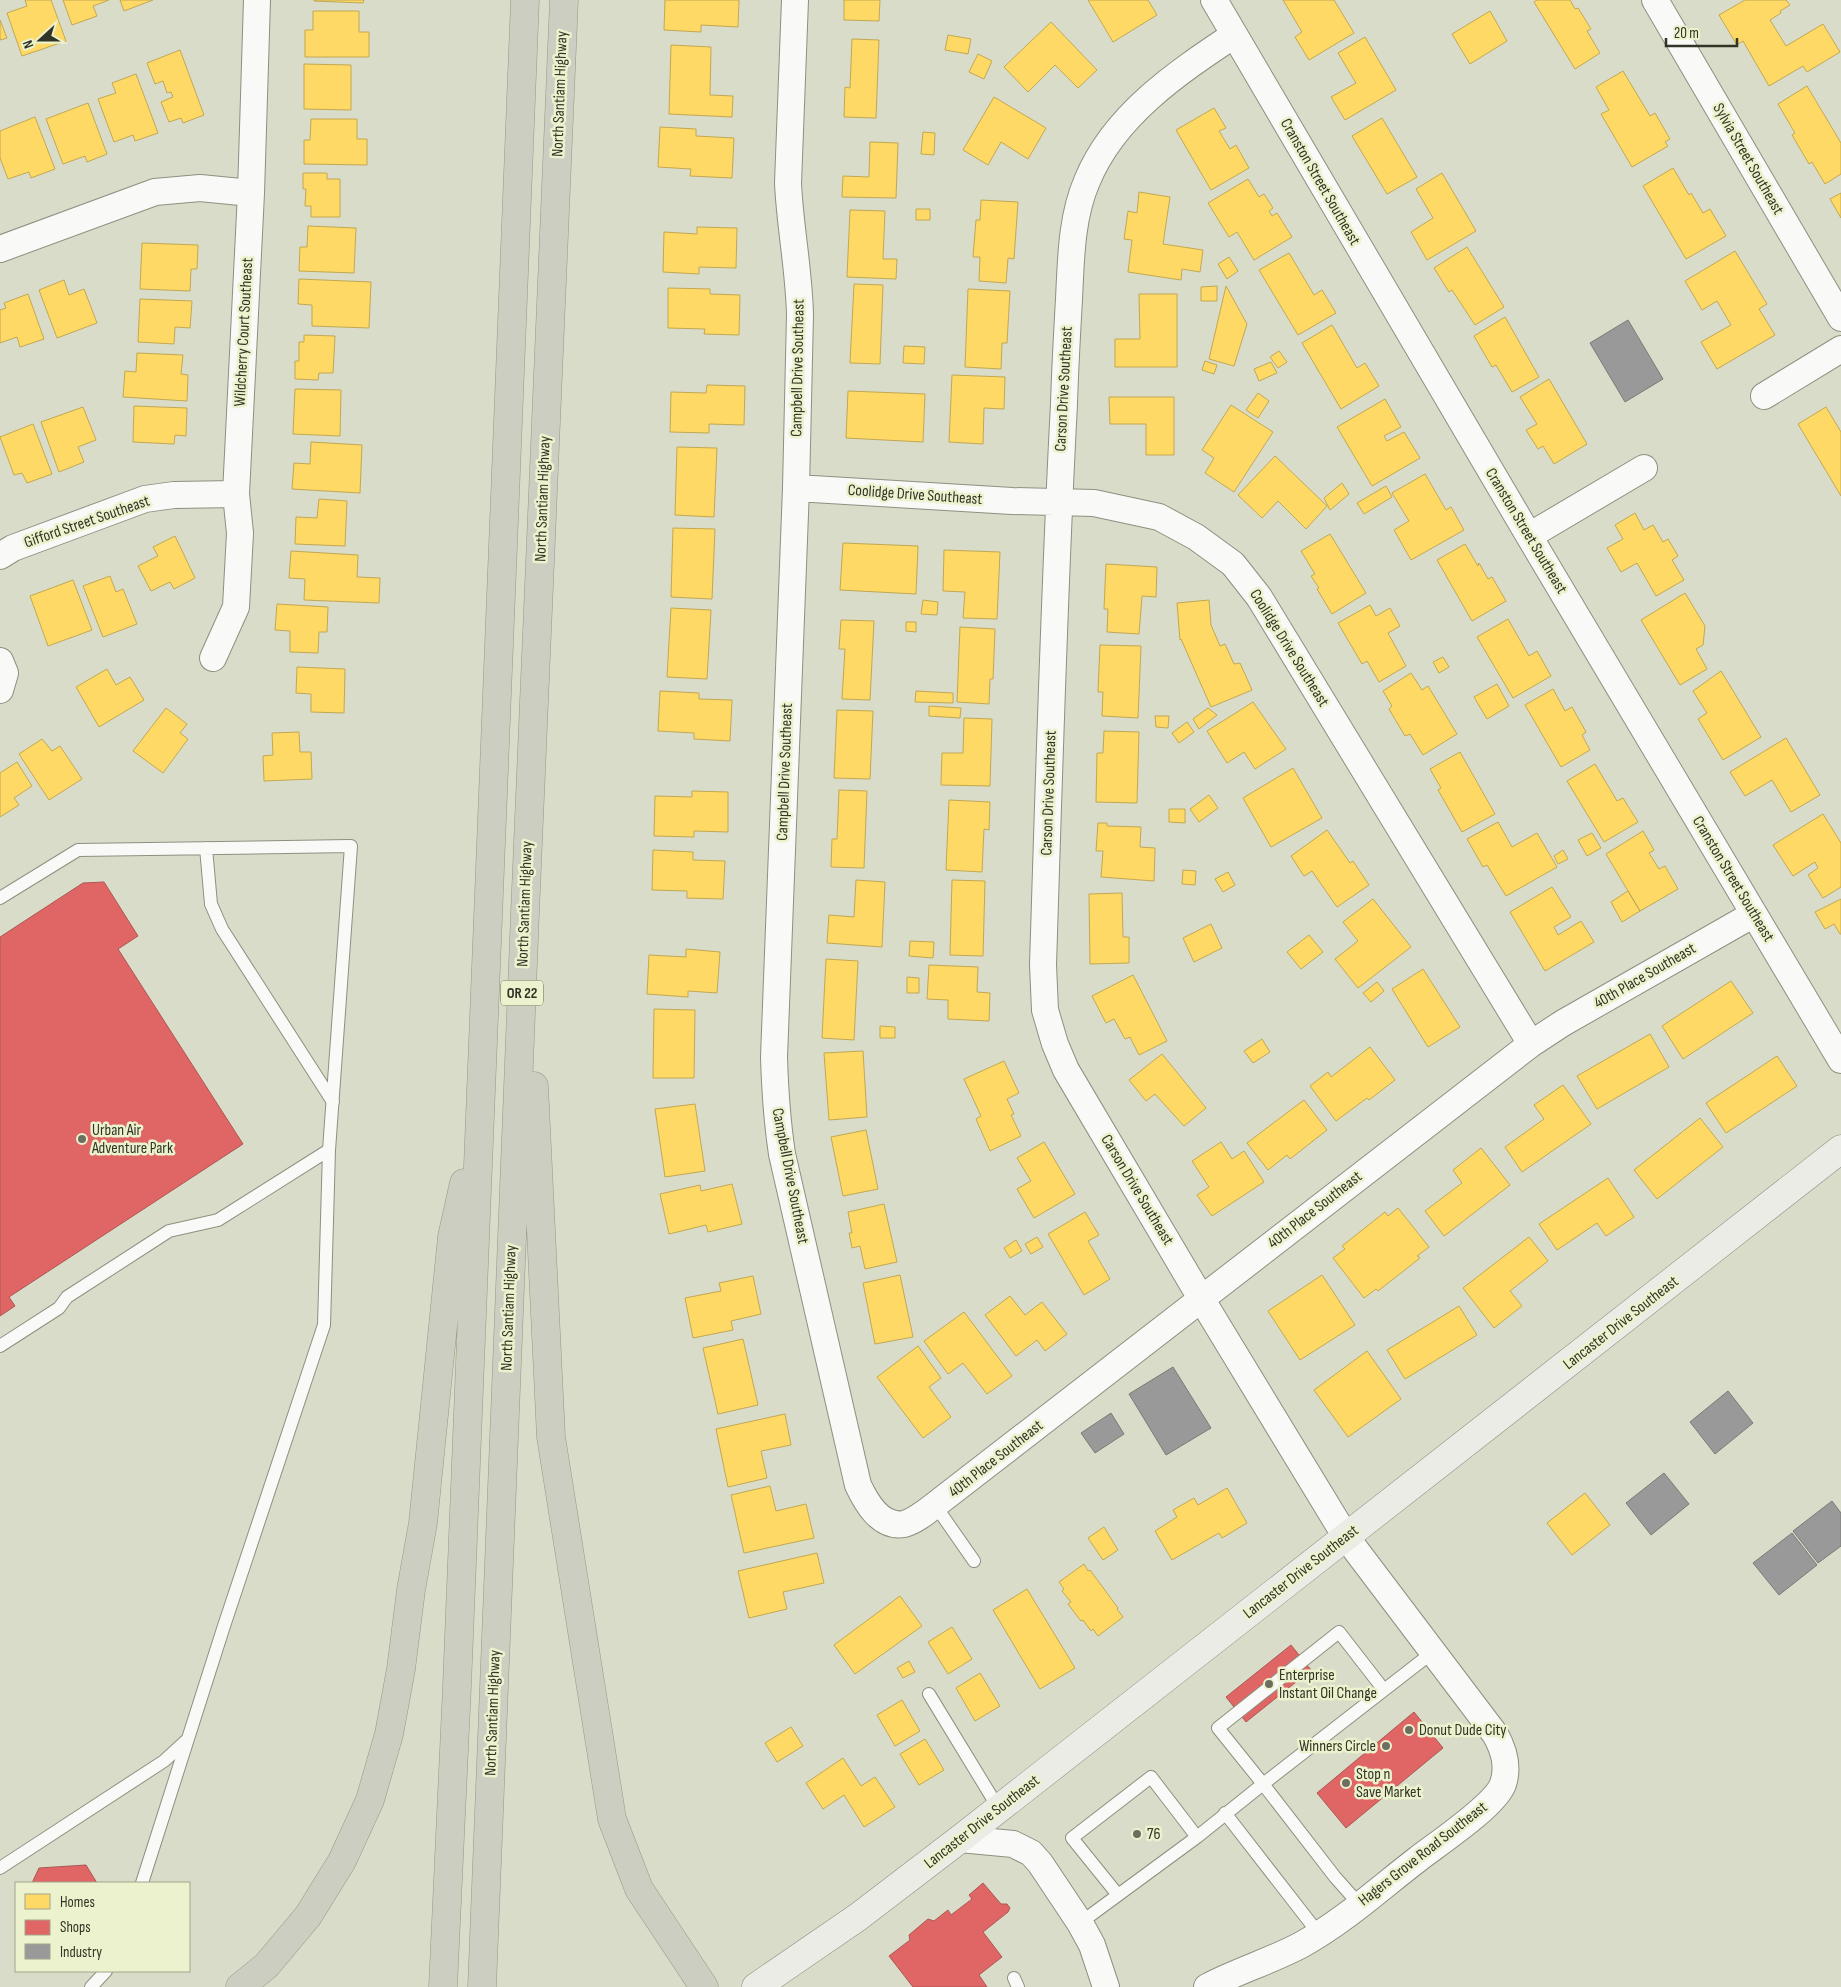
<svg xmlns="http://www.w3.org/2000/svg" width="1841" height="1987" viewBox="0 0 1841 1987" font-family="'Sofia Sans Condensed',sans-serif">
<rect width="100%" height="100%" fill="#d8dcc8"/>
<path fill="#ffd966" stroke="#c2a853" d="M25,0h26l15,41 -44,15 -15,-43 20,-7z
M63,0h46l-16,6 4,10 -25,9z
M120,0h33l-29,11z
M314,0h50l-1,3 -49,-2z
M665,0h74l-1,27 -37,-2v7l-37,-2z
M844,0h36l-1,21 -35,-1z
M1088,0h60l9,15 -44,27z
M1283,0h51l20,33 -45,27 -14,-23 7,-5z
M1537,0h33l5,9 3,-1 13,21 -4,2 13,22 -25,16 -41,-67z
M1745,0h41l4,5 -10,6 1,2 -11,7 16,26 37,-22 17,28 -33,20 -4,-6 -34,20 -26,-45 -6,4 -18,-30z
M313,11h46v21h10v25h-64v-27h8z
M1490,11l17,30 -37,23 -18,-30z
M0,20l7,18 -7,2z
M1051,22l46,48 -19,18 -23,-23 -27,27 -24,-25z
M948,35l23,4 -3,15 -23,-4z
M1365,37l31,53 -51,30 -14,-23 25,-14 -18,-30z
M852,39l27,1 -3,78 -32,-1 1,-30 5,1z
M671,45l40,2 -1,48 23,1 -1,21 -63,-3z
M180,50l24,65 -21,8 -2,-5 -12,4 -8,-20 12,-5 -2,-5 -4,1 -4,-12 -8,3 -8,-21z
M978,54l14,7 -8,18 -15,-7z
M304,64l47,1v45l-47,-1z
M1623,71l27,45 5,-3 15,26 -5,3 3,4 -36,21 -31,-53 8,-4 -13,-23z
M136,74l22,59 -23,8 -2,-6 -19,7 -16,-43 18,-6 -4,-10z
M1807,86l34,57v31l-16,10 -13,-22 -3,2 -17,-29 3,-2 -17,-29z
M994,97l52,31 -18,31 -27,-17 -13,23 -25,-15z
M88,103l19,51 -20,8 -2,-6 -22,8 -17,-45z
M1214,108l12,20 -7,3 11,18 6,-4 13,23 -38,22 -35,-60z
M35,117l20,52 -24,9 -2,-6 -21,7 -8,-21v-27z
M1382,118l35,59 -30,17 -35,-58z
M311,119h46v20h10v26l-63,-1v-24h6z
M660,127l36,2v7l38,2 -2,40 -42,-2 1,-7 -33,-2z
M923,132l12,1 -1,22 -13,-1z
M870,142l28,1 -2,55 -54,-1 1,-21 26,1z
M1673,168l16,27 2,-2 12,20 7,-4 16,27 -40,23 -43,-73z
M303,173h24v6h13v38h-29v-11h-6l1,-17h-3z
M1442,173l34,58 -49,29 -16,-28 22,-14 -17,-29z
M1248,179l11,18 5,-3 9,14 -4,3 3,5 5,-3 15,24 -38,23 -17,-28 -8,5 -21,-34z
M1139,192l31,5 -7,47 40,6 -3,22 -18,-3 -1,11 -53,-8 4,-32 -8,-1 4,-28 9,2z
M1841,193v25l-11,-19z
M981,200l37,2 -4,57 -6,-1 -2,25 -27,-2 1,-24h-7l3,-37h4z
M916,209h14v11h-14z
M850,210l35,1 -2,48h14l-1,20 -49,-2z
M308,226l48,2 -2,45 -55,-2 1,-24h7z
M697,227l40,1 -1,40 -37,-1v7l-36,-2 1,-40 33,2z
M142,243l56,2 -1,24h-6l-1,22 -50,-2z
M1467,247l37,60 -29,18 -23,-35 -3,2 -15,-24z
M1735,251l32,53 -8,5 16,26 -58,34 -16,-27 30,-17 -14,-24 -15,9 -17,-29z
M1289,253l25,42 8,-5 14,23 -38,22 -39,-65z
M1229,257l9,14 -11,8 -9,-15z
M299,279l72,3 -2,46 -57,-2v-21l-14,-1z
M64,280l5,15 15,-6 13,34 -40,15 -18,-48z
M854,284l29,1 -3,79 -30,-1z
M1217,286v15h-16v-14z
M1226,286l21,38 -13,42 -25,-7z
M668,288l42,1v5l30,1 -1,40 -35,-1 1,-5 -37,-1z
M968,289l42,2 -3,52h-5l-1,26 -36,-2z
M28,294l16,45 -24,8 -3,-10 -17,6v-33l6,-2 -2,-5z
M1139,294h38v73h-62v-28h25z
M140,299l52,2 -2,27 -15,-1 -1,17 -36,-2z
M1505,317l34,60 -27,15 -16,-27 -4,2 -18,-31z
M1332,325l25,43 8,-5 14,23 -38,23 -39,-66z
M304,335l31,1 -2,37h-14l-1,7 -23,-1v-18h4v-19h5z
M904,346l21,1 -1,17 -21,-1z
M1279,351l8,11 -9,6 -8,-11z
M137,353l46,2 -2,19 7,1 -1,26 -64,-4 2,-26 11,1z
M1205,361l12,4 -3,9 -12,-4z
M1271,362l6,11 -18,8 -5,-12z
M952,375l53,2 -1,32 -20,-1 -1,36 -34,-2z
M1549,379l38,65 -33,20 -11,-18 -5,3 -12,-19 11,-6 -17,-27z
M707,385l38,1 -1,39 -35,-1v9l-39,-1 1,-40 35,1z
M295,389l46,1 -1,46 -47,-2z
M848,391l77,3 -2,48 -77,-4z
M1258,393l11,8 -11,17 -12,-8z
M1109,397h65v58h-28v-31h-36z
M1385,399l16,28 -17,9 3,5 17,-9 16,26 -48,28 -35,-59z
M1231,405l42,27 -39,60 -29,-19 9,-15 -12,-8z
M134,406l53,2 -1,28 -11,-1 -1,9 -41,-2z
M83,407l13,33 -18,7 6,15 -25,10 -18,-50z
M1826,407l15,25v64l-43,-72z
M33,424l19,50 -25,9 -5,-10 -8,2 -14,-38z
M311,442l51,3 -2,48 -68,-4 2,-26 16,1z
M677,447l40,1 -3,69 -39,-2z
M1275,456l52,50 -21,23 -28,-28 -16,17 -24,-23z
M1425,474l21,36 5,-3 13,23 -53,30 -17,-30 15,-9 -17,-28z
M1342,483l7,11 -19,16 -6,-12z
M1386,486l6,11 -28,17 -7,-11z
M319,499l28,2 -2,45 -50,-2 1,-27 21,1z
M1635,513l9,17 9,-5 10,17 5,-3 10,17 -6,4 12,20 -28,16 -19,-33 -16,9 -14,-24 16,-9 -8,-14z
M673,528l42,1 -3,70 -41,-2z
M1330,534l36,59 -34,21 -15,-25 2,-1 -8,-12 4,-2 -14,-23z
M175,536l20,42 -21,11 -4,-7 -19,9 -13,-25 20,-10 -5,-9z
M843,543l75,3 -2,48 -76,-4z
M1465,544l13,22 1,-3 9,16 4,-2 14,24 -34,20 -35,-61z
M944,550l56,2 -3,67 -34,-1 2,-26 -22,-1z
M291,551l67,4 -1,22 23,1 -1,25 -75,-3 1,-21 -16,-1z
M1106,564l51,3 -1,30 -14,-1 -3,38 -32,-2 1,-23h-4z
M110,576l6,16 7,-3 14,35 -34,13 -20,-51z
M73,580l19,50 -44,16 -18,-50z
M1685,593l20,33 -2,19 -7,4 11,20 -27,16 -39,-65z
M923,600l15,2 -1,13 -16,-1z
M1209,600l2,25 9,21 5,-2 9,20 6,-1 12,27 -41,17 -30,-68 -1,1 -3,-37z
M277,604l51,3 -1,25h-8l-1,21 -28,-1v-21l-15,-1z
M1370,605l6,11 14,-8 10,18 -12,7 18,33 -27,16 -12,-21 -5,3 -24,-41z
M671,608l40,2 -4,69 -40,-2z
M1508,619l21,37 8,-5 14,25 -38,22 -36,-61z
M841,620l33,1 -4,79 -28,-1 3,-50h-6z
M906,622h10v10l-10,-1z
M960,627l35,2 -2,50h-3l-1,25 -32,-2z
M1100,645l41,1 -3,72 -36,-2 1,-24h-5z
M1443,657l6,10 -10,6 -6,-11z
M297,667l48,2 -1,44 -33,-1v-18l-15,-1z
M107,669l9,16 14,-8 14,23 -45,27 -23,-40z
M1721,671l40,66 -38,23 -25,-41 9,-6 -14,-22z
M1411,673l11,17 6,-4 29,48 -34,21 -13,-21 -5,2 -16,-27 3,-3 -9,-15z
M1497,684l12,22 -22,13 -13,-22z
M1553,689l12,22 7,-4 14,25 -4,3 8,15 -29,17 -36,-62z
M660,691l39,2v6l33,1 -2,41 -36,-2v-6l-36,-2z
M916,691l37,2v10l-38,-1z
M1253,702l33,47 -31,20 -11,-17 -17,11 -20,-32z
M929,706l32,2 -1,10 -31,-2z
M166,708l21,16 -7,9 8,6 -25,34 -30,-22z
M1208,708l9,7 -18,14 -6,-10z
M837,710l36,1 -3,68 -36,-1z
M1155,716h14l-1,12 -12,-1z
M964,718l28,1 -2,67 -49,-1 1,-32h21z
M1187,722l7,10 -15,11 -7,-10z
M1104,731l35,1 -2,71 -41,-1 1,-49h6z
M299,732l1,20h11l1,27 -48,2 -1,-25 10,-1 -1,-22z
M1786,738l34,57 -29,17 -19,-32 -27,16 -15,-24z
M42,739l10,12 8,-5 22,33 -33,21 -30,-46z
M1460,752l35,62 -33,18 -24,-42 3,-2 -11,-19z
M17,762l15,24 -18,12 5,7 -19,12v-44z
M1595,764l22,37 6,-3 15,24 -34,20 -37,-61z
M1293,768l29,50 -51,29 -28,-49z
M839,790l28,1 -3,77 -33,-1 1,-28h5z
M692,791l36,1v40l-34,-1v6l-40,-1 1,-40 37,1z
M1209,795l9,13 -19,14 -9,-13z
M949,800l41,2 -1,28 -5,-1 -2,43 -36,-2z
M1169,809h16v14l-16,-1z
M1823,814l18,29v44l-18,11 -15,-23 10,-7 -3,-6 -22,14 -20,-31z
M1498,822l14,25 25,-14 20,34 -51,29 -19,-31 -4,2 -16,-28z
M1098,823h9v3l34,1 -1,20 15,1 -1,33 -53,-4 2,-26h-7z
M1327,830l23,33 3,-2 16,24 -32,22 -25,-36 -8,5 -13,-20z
M1643,831l11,19 -5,3 10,16 6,-3 13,23 -38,22 -34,-57z
M1592,833l9,15 -14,8 -9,-16z
M653,850l40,2v8l32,1 -2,38 -36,-1v-7l-35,-1z
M1563,850l5,9 -10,5 -4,-8z
M1183,870l13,1 -1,14 -13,-1z
M1228,872l7,13 -12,7 -8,-13z
M856,880l29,2 -3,65 -55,-4 2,-28 25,2z
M952,880l33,1 -2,75 -33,-1z
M1552,887l19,30 -17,10 4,8 23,-14 13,21 -49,29 -35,-59z
M1628,891l12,20 -18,11 -11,-20z
M1122,893l1,44h6v26l-39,1 -1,-70z
M1373,899l38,48 -53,41 -23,-29 23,-18 -15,-19z
M1841,899v35h-1l-6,-10 -9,5 -10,-17z
M1211,924l11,24 -28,14 -11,-24z
M1309,935l14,17 -22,17 -14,-17z
M910,941l24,1 -1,16 -24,-2z
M686,949l34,3 -3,41 -29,-2v6l-41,-3 2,-39 37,2z
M826,959l32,2 -4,79 -32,-2z
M929,965l49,2 -1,25 13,1 -1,28 -41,-2v-19l-21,-1z
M1423,969l37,58 -32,20 -36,-58z
M1133,975l34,66 -28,14 -9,-18 -5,2 -11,-20 -8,4 -14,-27z
M907,977l12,1v15h-12z
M1731,981l22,32 -70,46 -21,-33z
M1377,982l7,9 -13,11 -8,-9z
M654,1009l41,1 -1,68h-41z
M880,1026l15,1v11h-15z
M1650,1034l19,33 -72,42 -20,-33z
M1262,1039l8,13 -17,11 -9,-12z
M1370,1047l25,33 -26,20 -2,-2 -31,23 -26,-35 18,-14 3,5z
M863,1051l4,66 -38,3 -5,-67z
M1162,1054l44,54 -22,18 -29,-32 -9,7 -17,-21z
M1777,1056l20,30 -71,47 -20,-30z
M1004,1061l15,32 -12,6 7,15 -3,1 10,21 -31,15 -14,-32 5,-3 -17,-37z
M1563,1085l28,39 -69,48 -17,-25 39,-28 -10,-14z
M1304,1100l23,30 -37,29 -3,-4 -19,15 -21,-27z
M695,1104l10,67 -40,6 -10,-68z
M1700,1118l23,29 -66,52 -23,-29z
M866,1130l12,59 -35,7 -12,-59z
M1044,1142l31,52 -41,24 -17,-29 14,-8 -14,-23z
M1221,1142l11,17 12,-8 20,31 -52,34 -15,-21 12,-8 -17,-26z
M1481,1148l29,37 -66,51 -19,-25 37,-28 -9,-13z
M1608,1178l26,39 -28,19 -9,-13 -40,27 -18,-26z
M732,1184l10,40 -34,8 -2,-7 -37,9 -9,-40 40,-9 1,6z
M884,1204l13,58 -32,7 -5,-23 -8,2 -3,-15h3l-4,-21z
M1398,1208l31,39 -12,9 3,2 -42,33 -2,-2 -12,9 -31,-40 12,-9 -3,-3 43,-34 3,4z
M1085,1212l14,23 -11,6 22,38 -26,16 -36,-61z
M1037,1237l6,10 -12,7 -6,-10z
M1529,1237l19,24 -38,30 12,15 -28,22 -31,-40z
M1016,1240l6,11 -12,7 -6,-10z
M900,1275l13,62 -38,7 -12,-61z
M1322,1275l33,50 -55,35 -32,-49z
M753,1276l8,38 -30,7 2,9 -40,8 -8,-40 36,-7 -2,-8z
M1010,1296l15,19 17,-13 25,32 -22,17 -8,-11 -21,16 -31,-41z
M1459,1306l18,29 -72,44 -18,-29z
M964,1312l48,64 -25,18 -24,-31 -15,11 -24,-33z
M743,1339l15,66 -40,9 -15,-66z
M918,1346l23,32 -12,9 22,30 -28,21 -46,-61z
M1367,1351l34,48 -53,38 -34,-47z
M785,1414l6,31 -30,6 6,27 -39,9 -12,-58z
M770,1486l6,25 30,-7 8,34 -70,15 -13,-58z
M1227,1488l20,35 -25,15 -3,-5 -47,27 -17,-29 22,-14 -4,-7 21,-12 4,7z
M1585,1493l25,32 -38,30 -25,-32z
M1104,1527l14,23 -15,10 -15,-22z
M817,1553l7,30 -41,9 4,17 -38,9 -11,-47z
M1084,1564l4,7 2,-1 28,38 -1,1 6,8 -25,19 -5,-7 -2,2 -8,-11 -2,1 -13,-17 3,-2 -9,-11 2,-2 -5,-7z
M1027,1589l48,79 -35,21 -47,-79z
M900,1596l22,30 -67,48 -21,-29z
M952,1627l20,32 -24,15 -20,-32z
M909,1661l6,11 -12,6 -6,-10z
M980,1673l20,33 -25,15 -19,-33z
M902,1700l18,31 -25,15 -18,-31z
M791,1727l12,19 -26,16 -12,-19z
M925,1739l19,31 -25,15 -19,-31z
M843,1758l18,28 14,-9 20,30 -31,20 -20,-32 -21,14 -17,-26z"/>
<path fill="#e06666" stroke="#ac5753" d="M104,882l34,54 -20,13 125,195 -234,153 6,9 -15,10v-379l83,-54z
M1291,1645l20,25 -65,52 -20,-25z
M1414,1712l29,36 -97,80 -29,-35z
M86,1865l11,18h-65l7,-15z
M983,1883l18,21h6l3,4 -2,4 -25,20 19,25 -23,18 8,12h-74l-24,-31 21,-16 -1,-5 19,-16 6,2 14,-11 3,5 21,-16 -3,-4z"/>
<path fill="#999" stroke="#7a7b76" d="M1628,320l35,59 -38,23 -35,-59z
M1173,1367l38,61 -45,27 -37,-61z
M1728,1391l25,32 -38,31 -25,-32z
M1111,1413l13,21 -29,19 -14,-20z
M1664,1473l25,31 -38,31 -25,-32z
M1832,1501l9,12v33l-23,17 -25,-32z
M1792,1533l25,32 -38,30 -26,-32z"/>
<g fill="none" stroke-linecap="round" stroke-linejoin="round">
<defs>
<path id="service" d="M206,848l5,56 11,25 111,173
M0,898l78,-48 273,-4 -22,304 -5,175 -101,304 -81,254
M0,1346l59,-38 8,-11 102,-66 49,-11 111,-70
M935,1505l39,56
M929,1694l70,115
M1225,1813l94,121
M0,1868l164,-107 23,-21
M1118,1895l-46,-57 79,-61 46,60
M1359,1904l-24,-27 -72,-93 170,-132
M1080,1923l117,-86 66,-53 -45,-56 121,-96 45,58
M1014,1978l4,9
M91,1987l15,-16"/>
<path id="minor" d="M795,0l-7,183c2,44 11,87 12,132l-4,173 -22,569c1,33 3,64 8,97l76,331c8,17 22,43 46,39 11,-3 22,-12 31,-19l596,-461 32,-21 191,-109
M1214,0l315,536 312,524
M1655,0l186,318
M0,249l155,-57 45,-4 51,5
M1764,396l77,-47
M796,488l216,13 82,2 65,14 37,20 37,27 26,33 272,447
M1529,536l115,-68
M0,556l13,-8 132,-49 29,-4 62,-1
M213,658l23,-51 4,-74 -4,-39 15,-301 6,-193
M0,661l5,12 -5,17
M960,1839l53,5 18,9 9,10 40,60 12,22 14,42
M1207,1987c30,-16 64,-26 94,-42 42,-23 79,-57 117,-86 19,-15 77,-53 85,-75 6,-18 1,-34 -8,-50l-149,-197 -144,-237 -136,-230 -11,-26 -10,-34 -2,-45c6,-187 11,-374 21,-561 1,-35 3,-70 5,-105 2,-39 2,-81 18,-118 27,-66 90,-108 147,-146"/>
<path id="secondary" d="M756,1987l102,-70 102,-78 881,-690"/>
<path id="motorway" d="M534,1086l17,351 61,382 27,70 65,98
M240,1987l26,-21 42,-50 34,-55 28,-61 19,-66 12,-65 10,-79 12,-67 29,-286 12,-54
M443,1987l14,-301 68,-1686
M482,1987l43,-1074 39,-913"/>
</defs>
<use href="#service" stroke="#8d9080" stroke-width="14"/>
<use href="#minor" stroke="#8d9080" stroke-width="28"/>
<use href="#secondary" stroke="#8d9080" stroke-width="29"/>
<use href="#motorway" stroke="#959983" stroke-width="29"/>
<use href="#service" stroke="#f9faf7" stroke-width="12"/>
<use href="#minor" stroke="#f9faf7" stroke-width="26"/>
<use href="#secondary" stroke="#ecece7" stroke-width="28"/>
<use href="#motorway" stroke="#cbcec0" stroke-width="28"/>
</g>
<g fill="#6c6f5f" stroke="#ebf2cd" stroke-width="2">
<circle cx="82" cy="1139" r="5"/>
<circle cx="1269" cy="1684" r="5"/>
<circle cx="1409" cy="1730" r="5"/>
<circle cx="1386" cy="1746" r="5"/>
<circle cx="1346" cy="1783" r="5"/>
<circle cx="1137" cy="1834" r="5"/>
</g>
<g text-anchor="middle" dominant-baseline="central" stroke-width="5" stroke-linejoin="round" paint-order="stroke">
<rect fill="#ebf2cd" stroke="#6a6e58" stroke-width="1" x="501" y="980.5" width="42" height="25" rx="4"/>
<g font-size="15" font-weight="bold" fill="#323526">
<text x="522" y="993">OR 22</text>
</g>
<g font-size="16" fill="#323526" stroke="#ebf2cd">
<text transform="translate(560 94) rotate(-88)">North Santiam Highway</text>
<text transform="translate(1748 159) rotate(60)">Sylvia Street Southeast</text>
<text transform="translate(1320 182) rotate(60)">Cranston Street Southeast</text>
<text transform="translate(244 332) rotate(-87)">Wildcherry Court Southeast</text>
<text transform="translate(798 368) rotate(-89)">Campbell Drive Southeast</text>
<text transform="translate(1064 389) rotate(-87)">Carson Drive Southeast</text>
<text transform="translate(915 495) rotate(4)">Coolidge Drive Southeast</text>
<text transform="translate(543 499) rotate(-88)">North Santiam Highway</text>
<text transform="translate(87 522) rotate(-19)">Gifford Street Southeast</text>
<text transform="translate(1526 531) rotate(59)">Cranston Street Southeast</text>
<text transform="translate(1289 648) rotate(58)">Coolidge Drive Southeast</text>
<text transform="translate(785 772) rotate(-88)">Campbell Drive Southeast</text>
<text transform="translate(1049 793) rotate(-88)">Carson Drive Southeast</text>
<text transform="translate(1733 879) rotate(59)">Cranston Street Southeast</text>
<text transform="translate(525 904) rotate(-88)">North Santiam Highway</text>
<text transform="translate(1645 976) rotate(-30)">40th Place Southeast</text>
<text transform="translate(790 1176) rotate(79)">Campbell Drive Southeast</text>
<text transform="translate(1137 1190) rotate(59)">Carson Drive Southeast</text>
<text transform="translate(1315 1210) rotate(-38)">40th Place Southeast</text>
<text transform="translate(509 1308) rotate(-88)">North Santiam Highway</text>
<text transform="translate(1621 1323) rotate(-38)">Lancaster Drive Southeast</text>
<text transform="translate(996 1459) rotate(-38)">40th Place Southeast</text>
<text transform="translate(1301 1572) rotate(-38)">Lancaster Drive Southeast</text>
<text transform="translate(493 1713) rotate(-88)">North Santiam Highway</text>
<text transform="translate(982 1822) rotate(-38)">Lancaster Drive Southeast</text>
<text transform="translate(1423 1854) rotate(-38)">Hagers Grove Road Southeast</text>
</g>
<g font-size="16" fill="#323526" stroke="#ebf2cd" text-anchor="start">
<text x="92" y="1130">Urban Air<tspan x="92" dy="18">Adventure Park</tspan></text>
<text x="1279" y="1675">Enterprise<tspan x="1279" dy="18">Instant Oil Change</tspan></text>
<text x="1419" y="1730">Donut Dude City</text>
<text x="1376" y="1746" text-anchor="end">Winners Circle</text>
<text x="1356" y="1774">Stop n<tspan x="1356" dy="18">Save Market</tspan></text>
<text x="1147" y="1834">76</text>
</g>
</g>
<rect x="15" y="1882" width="175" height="90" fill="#ebf2cd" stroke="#a1a68a"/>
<rect x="25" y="1894" width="25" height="15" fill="#ffd966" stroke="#a1a68a"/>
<text x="60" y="1907" font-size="15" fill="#323526">Homes</text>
<rect x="25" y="1920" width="25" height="15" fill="#e06666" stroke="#a1a68a"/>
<text x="60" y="1932" font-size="15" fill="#323526">Shops</text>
<rect x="25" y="1944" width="25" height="15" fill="#999999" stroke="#a1a68a"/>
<text x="60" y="1957" font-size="15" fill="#323526">Industry</text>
<g transform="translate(40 40) rotate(249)" stroke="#ebf2cd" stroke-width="4" paint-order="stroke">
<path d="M0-4L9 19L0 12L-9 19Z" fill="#323526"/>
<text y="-8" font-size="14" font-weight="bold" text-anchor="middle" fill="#323526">N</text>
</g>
<path d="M1666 38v8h71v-8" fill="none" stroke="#323526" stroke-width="2.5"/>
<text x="1674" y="38" font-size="15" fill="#323526" stroke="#ebf2cd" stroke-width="4" paint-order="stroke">20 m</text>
</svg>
